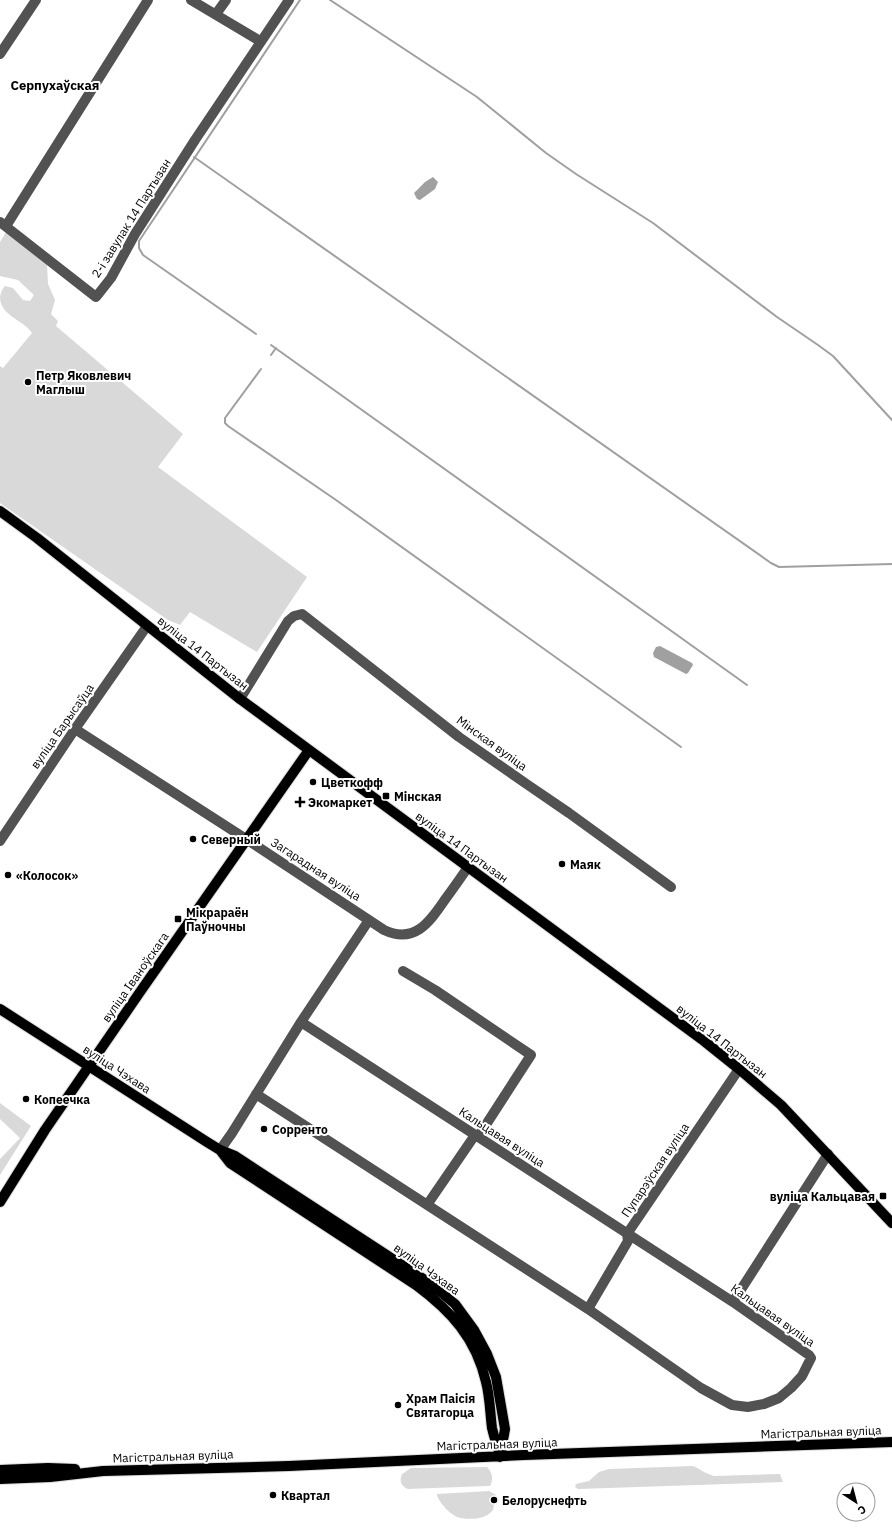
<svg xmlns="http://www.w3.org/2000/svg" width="892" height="1538" viewBox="0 0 892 1538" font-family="'IBM Plex Sans',sans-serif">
<rect width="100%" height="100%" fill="#fff"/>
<path fill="#d9d9d9" d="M6,232l41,33 1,19 7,16 -4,14 7,7 -2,5 127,108 -25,33 149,110 -50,75 -67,-40 -10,13 -12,-5 -168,-117v-137l3,2 29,-35c-8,-13 -32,-17 -32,-36 1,-5 2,-8 5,-11l8,2 10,12 7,1 4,-6 -16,-15 -18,-4v-34z
M0,1103l31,23 -31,49v-16l20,-21 -20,-19z
M693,1466c7,3 13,8 21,10l66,-2 3,8 -205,7 -3,-2 1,-3 13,-3 10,-9 10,-3z
M487,1467c5,5 7,12 3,19h-3l-79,3c-7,-3 -9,-8 -6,-15l9,-6z
M489,1491l7,4 -3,15c-7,9 -21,10 -32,8 -9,-1 -22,-15 -24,-23v-1z"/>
<path fill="#a0a0a0" d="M433,177l5,5 -3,7 -15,11 -3,-1 -3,-6 11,-11z
M660,646l32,17 1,2 -5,8 -2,1 -32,-17 -1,-4 3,-6z"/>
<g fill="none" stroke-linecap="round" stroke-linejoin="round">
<path stroke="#a0a0a0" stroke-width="2" d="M330,0l147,97 69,56 30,21 77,49 124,94 41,28 15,11 59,64
M194,157l577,406 8,4 113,-3
M256,334l-113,-79 -4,-7v-7l161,-241
M271,345l476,340
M271,355l5,-7
M261,369l-36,49v5l3,3 108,74 345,247"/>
<defs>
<path id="major" d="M0,511l37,27 203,161 464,342 35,28 42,36 111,118
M0,1009l207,133 13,8 15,6 196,128 24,20 19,26 13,24 9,23 9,52 -5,28
M220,1150l10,13 186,122c35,26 60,53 70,97 4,15 4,31 6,46 2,9 5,18 8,27
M0,1202l45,-72 95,-138 169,-242
M0,1470l48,-2 27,1
M0,1479l50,-2 53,-6 186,-5 235,-11 368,-13"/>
</defs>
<use href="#major" stroke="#dbdbdb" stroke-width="12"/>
<path stroke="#525252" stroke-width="10" d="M191,0l69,41
M216,14l10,-14
M0,54l36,-54
M0,222l96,75 15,-19 24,-44 60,-94 94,-140
M6,226l142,-226
M240,699l48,-78 6,-5 8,-2 157,123 69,48 41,28 102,74
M75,729l171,110 138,91c30,14 45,-7 60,-29 8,-11 16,-22 24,-34
M0,841l75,-112 72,-103
M403,971l32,19 96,65 -53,82
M256,1094l332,215 113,79 31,17 16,2 16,-3 15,-6 12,-10 11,-12 9,-18 -2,-3 -76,-53 -432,-280 68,-102
M220,1150l12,-17 69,-111
M427,1205l48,-70
M733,1302l95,-148
M588,1309l40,-68 -1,-7 112,-165"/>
<use href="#major" stroke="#000" stroke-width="10"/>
</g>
<g fill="#000" stroke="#fff" stroke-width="1.5">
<circle cx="28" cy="382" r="4"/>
<circle cx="313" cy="782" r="4"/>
<rect x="382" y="792" width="8" height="8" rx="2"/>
<path d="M298 796h4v4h4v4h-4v4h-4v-4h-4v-4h4z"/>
<circle cx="193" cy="839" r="4"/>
<circle cx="562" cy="864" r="4"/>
<circle cx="8" cy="875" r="4"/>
<rect x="174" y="915" width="8" height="8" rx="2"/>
<circle cx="26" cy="1099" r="4"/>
<circle cx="264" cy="1129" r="4"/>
<rect x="879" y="1192" width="8" height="8" rx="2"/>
<circle cx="398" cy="1405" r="4"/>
<circle cx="273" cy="1495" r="4"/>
<circle cx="494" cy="1500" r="4"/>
</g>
<g text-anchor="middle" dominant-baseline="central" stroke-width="4" stroke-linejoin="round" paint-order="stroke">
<g font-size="12" fill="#000" stroke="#fff">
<text transform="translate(131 218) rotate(-58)">2-і завулак 14 Партызан</text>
<text transform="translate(203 653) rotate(38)">вуліца 14 Партызан</text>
<text transform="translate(62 726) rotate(-55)">вуліца Барысаўца</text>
<text transform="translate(492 743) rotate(36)">Мінская вуліца</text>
<text transform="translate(462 847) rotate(36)">вуліца 14 Партызан</text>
<text transform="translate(316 869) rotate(33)">Загарадная вуліца</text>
<text transform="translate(135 977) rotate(-55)">вуліца Іваноўскага</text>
<text transform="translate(722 1041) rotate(38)">вуліца 14 Партызан</text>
<text transform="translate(117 1069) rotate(33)">вуліца Чэхава</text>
<text transform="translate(502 1137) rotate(33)">Кальцавая вуліца</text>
<text transform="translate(655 1170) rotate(-56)">Пупарэўская вуліца</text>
<text transform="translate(427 1269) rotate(36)">вуліца Чэхава</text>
<text transform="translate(773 1315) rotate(35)">Кальцавая вуліца</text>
<text transform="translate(821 1432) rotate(-2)">Магістральная вуліца</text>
<text transform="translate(497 1444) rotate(-2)">Магістральная вуліца</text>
<text transform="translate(173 1456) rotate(-2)">Магістральная вуліца</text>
</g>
<g font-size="12" font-weight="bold" fill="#000" stroke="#fff" text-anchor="start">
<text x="36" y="375">Петр Яковлевич<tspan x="36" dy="14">Маглыш</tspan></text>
<text x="321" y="782">Цветкофф</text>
<text x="394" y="796">Мінская</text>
<text x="308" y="802">Экомаркет</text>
<text x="201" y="839">Северный</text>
<text x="570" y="864">Маяк</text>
<text x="16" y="875">«Колосок»</text>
<text x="186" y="912">Мікрараён<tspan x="186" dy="14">Паўночны</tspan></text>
<text x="34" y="1099">Копеечка</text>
<text x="272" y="1129">Сорренто</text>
<text x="875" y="1196" text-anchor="end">вуліца Кальцавая</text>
<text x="406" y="1398">Храм Паісія<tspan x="406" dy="14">Святагорца</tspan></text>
<text x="281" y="1495">Квартал</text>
<text x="502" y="1500">Белоруснефть</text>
</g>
<g font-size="13" font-weight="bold" fill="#000" stroke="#fff">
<text x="55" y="85">Серпухаўская</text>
</g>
</g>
<g transform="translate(856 1502) rotate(144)"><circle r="19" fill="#ffffff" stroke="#999999"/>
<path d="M0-3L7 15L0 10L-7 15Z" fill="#000000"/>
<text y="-6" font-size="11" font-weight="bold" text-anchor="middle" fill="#000000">С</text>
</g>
</svg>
